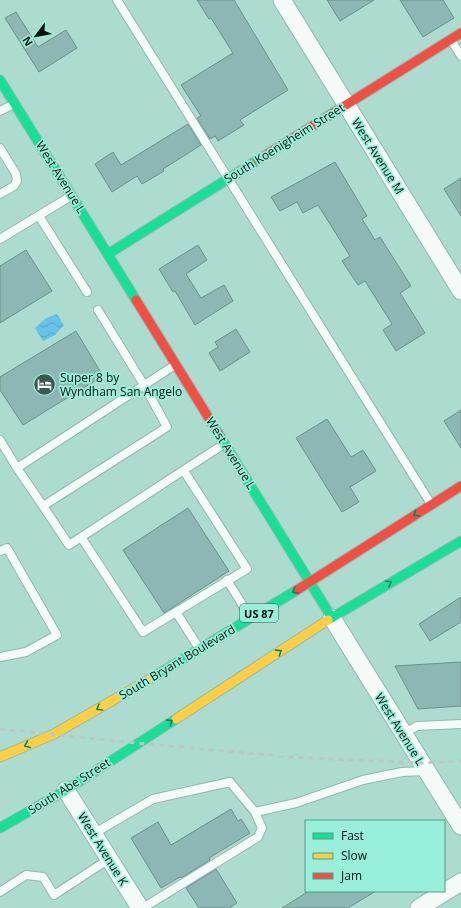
<svg xmlns="http://www.w3.org/2000/svg" width="461" height="908" viewBox="0 0 461 908" font-family="'Open Sans',sans-serif">
<defs>
<pattern id="water-waves" width="16" height="10" patternUnits="userSpaceOnUse"><rect width="16" height="10" fill="#67c2e8"/><path d="M0 5q4-4 8 0t8 0" fill="none" stroke="#58a6c6"/></pattern>
</defs>
<rect width="100%" height="100%" fill="#acdcd0"/>
<path fill="url(#water-waves)" d="M57,314l7,11 -9,10 -12,6 -8,-13 11,-10z"/>
<path fill="#8db7b2" stroke="#6c918c" d="M197,0h37l54,90 -48,30 4,5 -26,16 -3,-5 -5,3 -13,-21 4,-2 -20,-31 52,-32 -22,-35 -2,1z
M327,0h47l-34,21z
M400,0h43l11,18 -31,19z
M16,12l22,35 28,-17 11,18 -38,24 -34,-54z
M188,124l13,21 -38,24 1,2 -22,13 -5,-8 -25,16 -17,-28 18,-12 8,13z
M335,162l32,54 -5,3 13,21 5,-3 31,49 -11,7 25,40 -29,18 -13,-21 9,-6 -27,-43 -7,4 -16,-24 8,-5 -32,-51 -15,8 -6,-11 -17,9 -9,-14z
M461,178v38l-17,-27z
M198,245l9,15 -21,14 15,24 23,-13 9,16 -38,24 -20,-34 -2,1 -14,-23z
M26,250l26,41 -52,32v-57z
M236,329l14,23 -30,19 -11,-18 9,-6 -3,-5z
M76,331l27,45 -80,49 -23,-35v-13z
M461,410v38l-17,-27z
M327,419l24,38 12,-7 13,21 -26,16 9,15 -17,10 -46,-74z
M188,508l41,63 -65,42 -41,-63z
M461,597v25l-31,19 -11,-17z
M461,662v44l-43,3 -23,-43z
M231,809l7,12 3,-2 9,14 -41,25 1,2 -29,18 -1,-1 -19,11 -30,-50 27,-16 13,23z
M216,869l21,34 -8,5h-30l-13,-20z
M309,891h67l-28,17h-66z"/>
<g fill="none" stroke-linecap="round" stroke-linejoin="round">
<defs>
<path id="lane" d="M117,0l314,504
M451,40l10,16
M0,111l14,-7
M0,148l16,26 1,7 -3,5 -14,8
M39,216l48,76
M0,239l71,-43
M0,440l17,28 158,-103
M17,468l26,38 124,-79 -23,-42 -46,-75
M43,506l26,39 155,-101
M81,537l62,95 104,-63 -63,-98
M0,551l7,-3 50,87 -31,17 -26,5
M227,580l23,37
M176,612l23,36
M403,734l14,-8 44,-2
M93,834l60,-35 77,-17 25,30 41,-9 67,-23 39,-8 24,-1
M0,892l26,-17 17,2 11,18 55,-36
M143,908l115,-71 4,-9 -7,-16"/>
<path id="street" d="M282,0l179,291
M332,618l129,208
M66,790l74,118
M419,908l42,-26"/>
<path id="fast" d="M0,80l136,220
M108,254l150,-94
M218,433l114,185
M328,620l133,-79
M150,679l147,-89
M0,828l66,-38 110,-71"/>
<path id="slow" d="M176,719l152,-99
M0,757l54,-23 96,-55"/>
<path id="jam" d="M258,160l203,-127
M136,300l82,133
M297,590l164,-104"/>
</defs>
<use href="#lane" stroke="#92b7ad" stroke-width="10"/>
<use href="#street" stroke="#92b7ad" stroke-width="19"/>
<use href="#fast" stroke="#92b7ad" stroke-width="11"/>
<use href="#slow" stroke="#92b7ad" stroke-width="11"/>
<use href="#jam" stroke="#92b7ad" stroke-width="11"/>
<use href="#lane" stroke="#f3faf8" stroke-width="8"/>
<use href="#street" stroke="#f3faf8" stroke-width="17"/>
<use href="#fast" stroke="#16e098" stroke-width="9"/>
<use href="#slow" stroke="#ffcf43" stroke-width="9"/>
<use href="#jam" stroke="#f24e42" stroke-width="9"/>
<path stroke="#bac7c4" stroke-width="3" stroke-dasharray="5 5" stroke-linecap="butt" d="M0,729l137,14 151,14 133,6 40,-2"/>
</g>
<defs><path id="oneway-chevron" d="M-2-3.5L2.5 0L-2 3.5" fill="none" stroke-width="1.6" stroke-linecap="round" stroke-linejoin="round"/></defs>
<g stroke="#0c8359">
<use href="#oneway-chevron" transform="translate(416 514) rotate(147)"/>
<use href="#oneway-chevron" transform="translate(389 583) rotate(-31)"/>
<use href="#oneway-chevron" transform="translate(295 591) rotate(149)"/>
<use href="#oneway-chevron" transform="translate(279 652) rotate(-33)"/>
<use href="#oneway-chevron" transform="translate(99 708) rotate(150)"/>
<use href="#oneway-chevron" transform="translate(170 722) rotate(-33)"/>
<use href="#oneway-chevron" transform="translate(27 745) rotate(157)"/>
</g>
<defs>
<symbol id="hotel-disc" viewBox="-11 -11 22 22"><circle r="9.5" fill="#3c5951" stroke="#98f0da"/><path d="M-6-4.5h1.5V1H6V5H4.5V3h-9V5H-6ZM-4 0a1.8 1.8 0 1 1 3.6 0ZM.5 0V-2.5h3Q6-2.5 6 0Z" fill="#fff"/></symbol>
</defs>
<g fill-rule="evenodd">
<use href="#hotel-disc" x="32" y="372" width="25" height="25"/>
</g>
<g text-anchor="middle" dominant-baseline="central" stroke-width="3.5" stroke-linejoin="round" paint-order="stroke">
<rect fill="#98f0da" stroke="#2e554a" stroke-width="1" x="240" y="604" width="38" height="18" rx="3"/>
<g font-size="11" font-weight="bold" fill="#00120c">
<text x="259" y="613">US 87</text>
</g>
<g font-size="12" fill="#00120c" stroke="#98f0da">
<text transform="translate(284 143) rotate(-32)">South Koenigheim Street</text>
<text transform="translate(378 156) rotate(58)">West Avenue M</text>
<text transform="translate(61 177) rotate(58)">West Avenue L</text>
<text transform="translate(231 453) rotate(58)">West Avenue L</text>
<text transform="translate(177 662) rotate(-31)">South Bryant Boulevard</text>
<text transform="translate(400 729) rotate(58)">West Avenue L</text>
<text transform="translate(69 786) rotate(-32)">South Abe Street</text>
<text transform="translate(103 849) rotate(58)">West Avenue K</text>
</g>
<g font-size="12" fill="#00120c" stroke="#98f0da" text-anchor="start">
<text x="60" y="377">Super 8 by<tspan x="60" dy="14">Wyndham San Angelo</tspan></text>
</g>
</g>
<rect x="305" y="820" width="140" height="72" fill="#98f0da" stroke="#5b9788"/>
<rect x="313" y="833" width="20" height="6" fill="#16e098" stroke="#5b9788"/>
<text x="341" y="840" font-size="12" fill="#00120c">Fast</text>
<rect x="313" y="853" width="20" height="6" fill="#ffcf43" stroke="#5b9788"/>
<text x="341" y="860" font-size="12" fill="#00120c">Slow</text>
<rect x="313" y="873" width="20" height="6" fill="#f24e42" stroke="#5b9788"/>
<text x="341" y="880" font-size="12" fill="#00120c">Jam</text>
<g transform="translate(36 36) rotate(238)" stroke="#98f0da" stroke-width="3" paint-order="stroke">
<path d="M0-3L7 15L0 10L-7 15Z" fill="#00120c"/>
<text y="-6" font-size="11" font-weight="bold" text-anchor="middle" fill="#00120c">N</text>
</g>
</svg>
